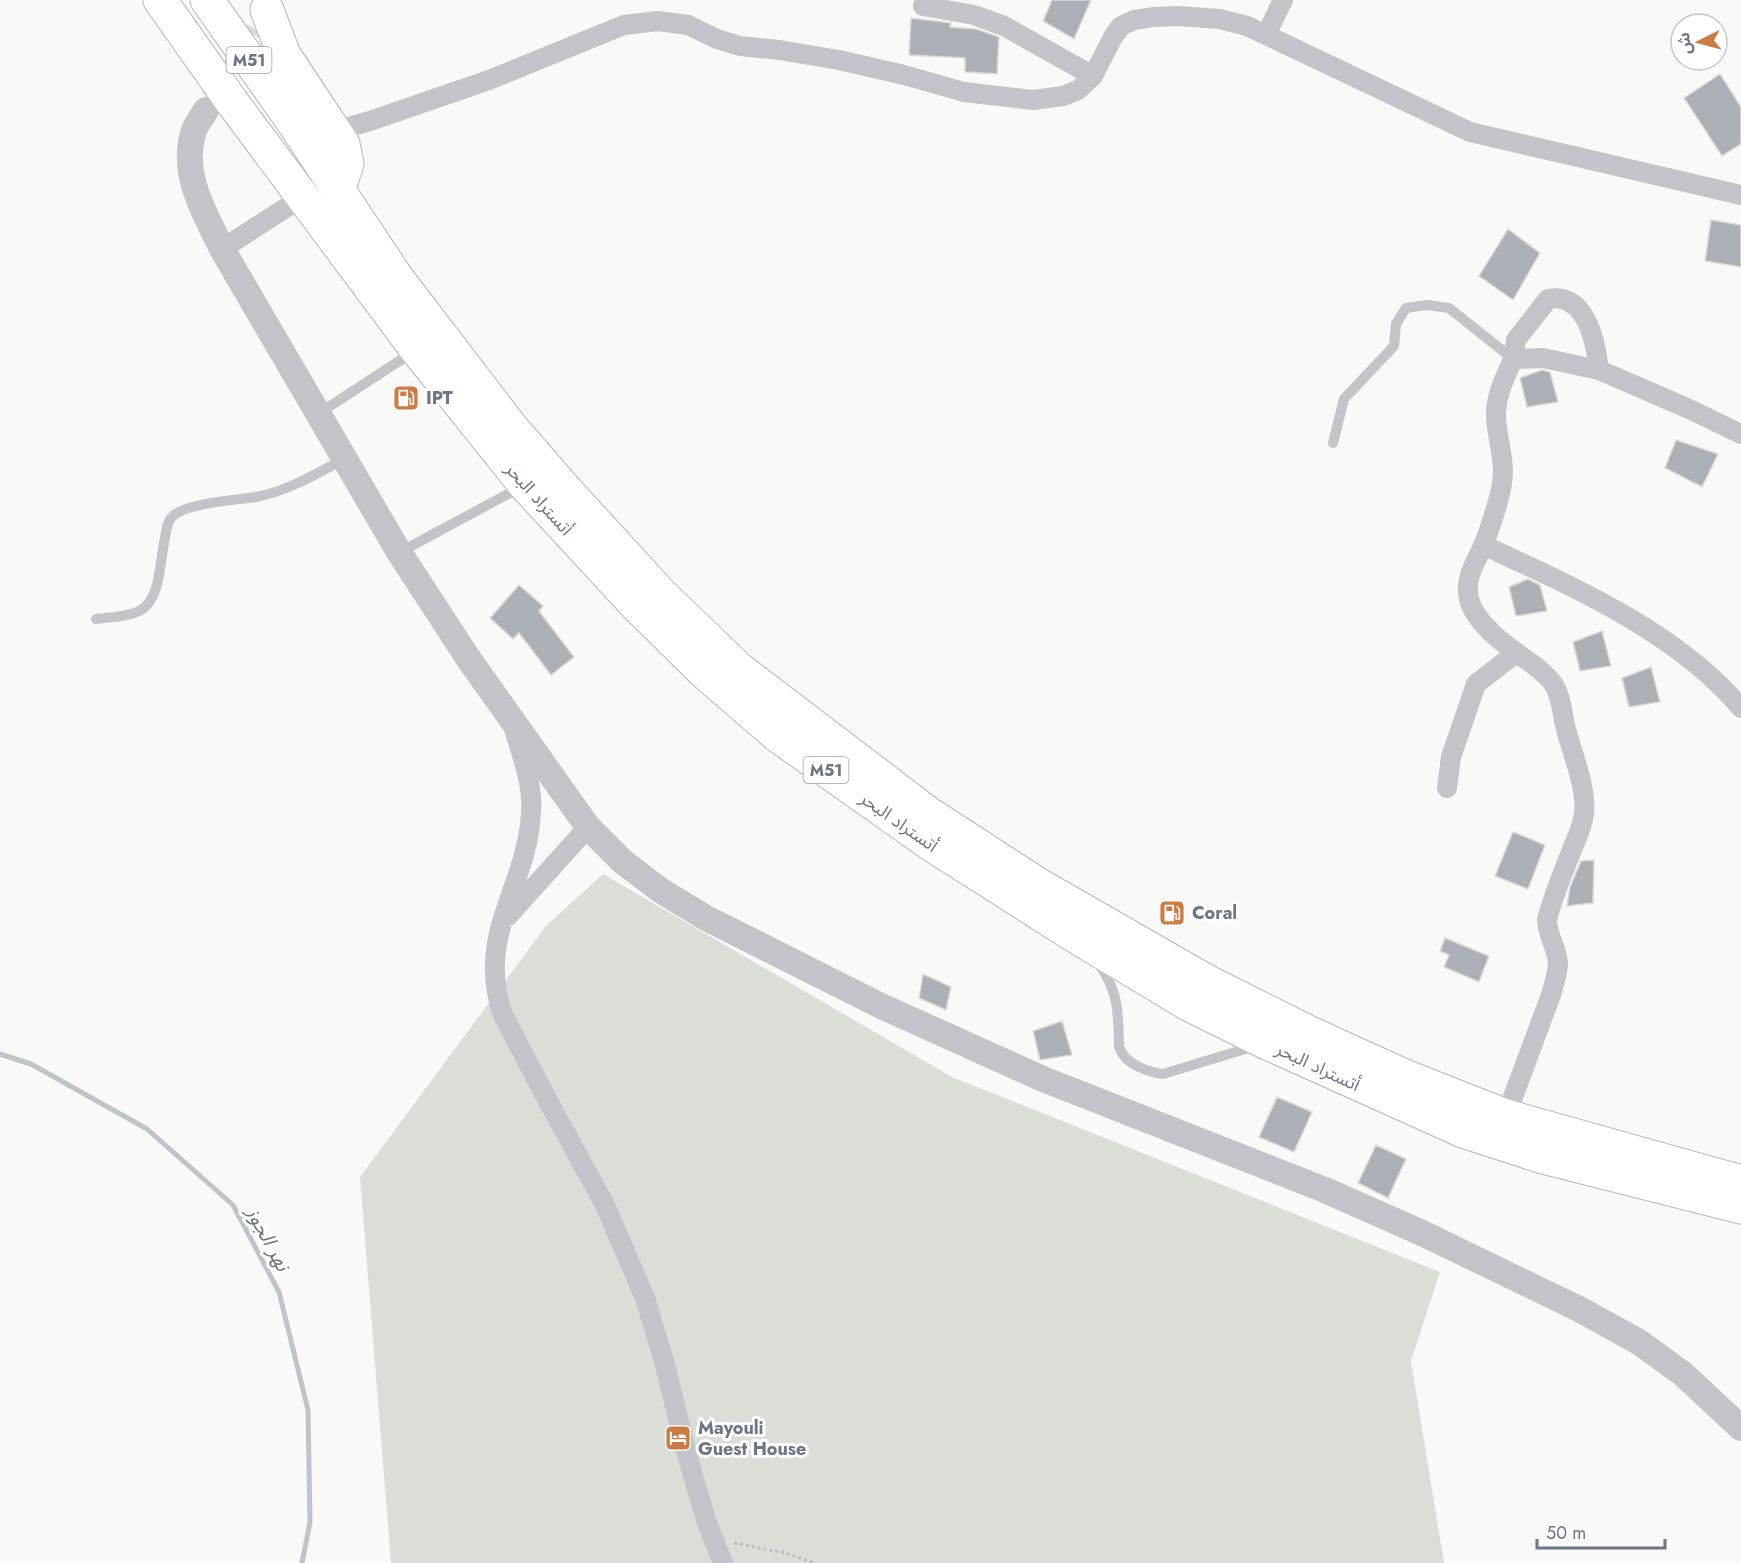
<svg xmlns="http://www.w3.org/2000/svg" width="1741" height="1563" viewBox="0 0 1741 1563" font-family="Jost,'Noto Sans Arabic',sans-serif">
<rect width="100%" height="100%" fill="#f9f9f8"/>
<path fill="#d9ded7" d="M603,874l349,203 488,195 -29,89 33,202h-1053l-31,-386 186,-251z"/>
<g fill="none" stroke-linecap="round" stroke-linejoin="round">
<path stroke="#bdc4ca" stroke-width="5" d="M0,1054l31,10 116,65 86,76 46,87 29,118 2,112 -8,41"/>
</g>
<path fill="#abb0b7" stroke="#dbdbda" stroke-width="1.5" d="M1052,0h39l-17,39 -31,-18z
M911,18l40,5 -1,4 26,2 23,8 -2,37 -32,-2v-14l-56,-3z
M1720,74l21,33v37l-19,12 -38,-58z
M1711,220l30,5v42l-36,-6z
M1508,229l32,24 -27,47 -34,-24z
M1542,370l8,2 8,30 -31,5 -7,-29z
M1676,440l42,14 -16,33 -37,-19z
M1528,579l12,6 7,26 -31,5 -7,-29z
M519,585l24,21 -4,5 35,46 -23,18 -32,-42 -6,6 -23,-21z
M1602,631l9,35 -31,5 -7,-29z
M1651,667l9,35 -31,5 -7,-29z
M1513,832l32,13 -17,44 -33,-13z
M1594,860l-1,43 -26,3 3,-19 11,-26z
M1445,938l44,18 -10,26 -35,-15 5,-12 -9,-4z
M923,974l28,13 -5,23 -27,-12z
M1062,1021l10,34 -32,5 -7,-29z
M1277,1097l35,15 -18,40 -35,-15z
M1376,1145l30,14 -18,39 -30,-15z"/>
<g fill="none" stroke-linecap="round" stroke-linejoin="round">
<path stroke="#d6d8db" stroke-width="26" stroke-dasharray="26 13" stroke-linecap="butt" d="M213,101l16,-22 29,-48"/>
<defs>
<path id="motorway" d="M160,0l72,102 184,247 109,136 110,119 69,68 74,64 151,107 138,88 121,73 77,38 198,89 80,26 198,50
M207,0l84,119 106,159 115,150 52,60 97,106 78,75 189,144 111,72 169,97 102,51 90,41 106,42 235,66
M267,10l17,45 59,89 4,20 -9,27"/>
</defs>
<use href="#motorway" stroke="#b5b8bc" stroke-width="35"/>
<path stroke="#bcbec1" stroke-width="3" stroke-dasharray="3 3" stroke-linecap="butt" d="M734,1543l52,10 28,10"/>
<path stroke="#c2c4c9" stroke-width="10" d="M318,414l95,-62
M1333,443l11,-44 50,-53 2,-22 10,-16 21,-3 22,3 64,51
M400,552l121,-65
M96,619c13,-2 33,-2 45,-9 20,-11 19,-52 24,-72 1,-7 2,-16 7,-21 12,-14 65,-17 84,-20 32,-6 60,-23 88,-38
M1097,961c22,31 21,49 22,85 4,17 28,26 44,28l92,-28"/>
<path stroke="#c2c4c9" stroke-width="20" d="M923,6l51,9 30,11 89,50
M1266,35l17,-35
M334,131l36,-10 119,-41 135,-55 34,-4 30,4 29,14 23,7 39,4 60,10 65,15 60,17 69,8 30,-4 15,-6 15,-14 20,-39 8,-11 13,-6 20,-3 24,-1 42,3 27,7 223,106 271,63
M222,249l82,-53
M1513,359l3,-19 32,-41c38,-8 48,44 51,71
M1483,545c90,42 193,86 258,163
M515,732c8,27 18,53 16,81 -4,75 -56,122 -28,202l46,88 56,102 40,93 19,63 23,94 20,68 16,40
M1447,788l4,-31 25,-73 40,-31
M508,916l80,-89
M1506,1116l46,-124c2,-9 6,-20 6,-29 -1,-15 -11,-28 -11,-43 6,-25 17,-49 26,-73 5,-11 10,-23 11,-34 3,-26 -12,-59 -18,-84 -4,-14 -4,-31 -12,-44 -4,-7 -13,-14 -19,-19 -22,-16 -59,-39 -66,-67 -5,-21 7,-37 15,-55 7,-19 15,-41 18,-61 4,-25 -7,-49 -6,-72 1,-19 10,-35 17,-52l30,-1 56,12 88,38 54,26"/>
<path stroke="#c2c4c9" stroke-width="26" d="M206,110c-4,7 -9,13 -12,20 -14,44 10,81 28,119l177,303 69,106 120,169 34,34 38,29 46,28 175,88 162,73 282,111 97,43 159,77 58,32 44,32 58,54"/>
<use href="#motorway" stroke="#fff" stroke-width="33"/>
</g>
<defs>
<symbol id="fuel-square" viewBox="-11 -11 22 22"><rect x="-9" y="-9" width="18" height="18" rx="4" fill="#ce7b43" stroke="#fff"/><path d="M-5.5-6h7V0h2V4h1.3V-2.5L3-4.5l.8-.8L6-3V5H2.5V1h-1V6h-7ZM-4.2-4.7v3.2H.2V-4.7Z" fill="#fff"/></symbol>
<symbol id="hotel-square" viewBox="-11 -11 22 22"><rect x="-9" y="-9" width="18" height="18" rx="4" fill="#ce7b43" stroke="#fff"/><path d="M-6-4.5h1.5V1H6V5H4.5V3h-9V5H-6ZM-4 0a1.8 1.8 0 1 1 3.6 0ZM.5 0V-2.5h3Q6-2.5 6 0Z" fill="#fff"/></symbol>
</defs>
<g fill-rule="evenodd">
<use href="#fuel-square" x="391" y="383" width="30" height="30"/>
<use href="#fuel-square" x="1157" y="898" width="30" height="30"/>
<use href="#hotel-square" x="663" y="1423" width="30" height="30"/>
</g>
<g text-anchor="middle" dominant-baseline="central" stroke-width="6" stroke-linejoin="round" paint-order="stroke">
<g fill="#fff" stroke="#989faa" stroke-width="1.5">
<rect x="226.5" y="47" width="45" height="26" rx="4.5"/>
<rect x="803.5" y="757" width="45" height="26" rx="4.5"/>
</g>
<g font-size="16" font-weight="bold" fill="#6c7685">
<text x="249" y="60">M51</text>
<text x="826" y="770">M51</text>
</g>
<g font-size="18" font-weight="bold" fill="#6c7685" stroke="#fff" text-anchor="start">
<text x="426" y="398">IPT</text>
<text x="1192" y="913">Coral</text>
<text x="698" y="1428">Mayouli<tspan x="698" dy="21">Guest House</tspan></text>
</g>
<g font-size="18" fill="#6c7685" stroke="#fff">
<text transform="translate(539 499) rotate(48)">أتستراد البحر</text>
<text transform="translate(899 822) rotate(35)">أتستراد البحر</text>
<text transform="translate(1318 1067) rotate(25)">أتستراد البحر</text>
</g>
<g font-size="20" font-style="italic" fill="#68757f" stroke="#fff">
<text transform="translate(268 1239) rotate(62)">نهر الجوز</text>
</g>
</g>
<g transform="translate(1699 42) rotate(264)"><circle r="28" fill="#ffffff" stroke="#c4c8ce" stroke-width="1.5"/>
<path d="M0-4.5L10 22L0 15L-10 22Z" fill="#ce7b43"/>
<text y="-9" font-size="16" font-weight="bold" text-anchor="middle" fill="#6c7685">ش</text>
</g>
<path d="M1537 1539v9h128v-9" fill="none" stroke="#6c7685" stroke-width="3"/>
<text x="1546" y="1539" font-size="18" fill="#6c7685" stroke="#ffffff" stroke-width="4.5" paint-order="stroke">50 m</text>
</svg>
